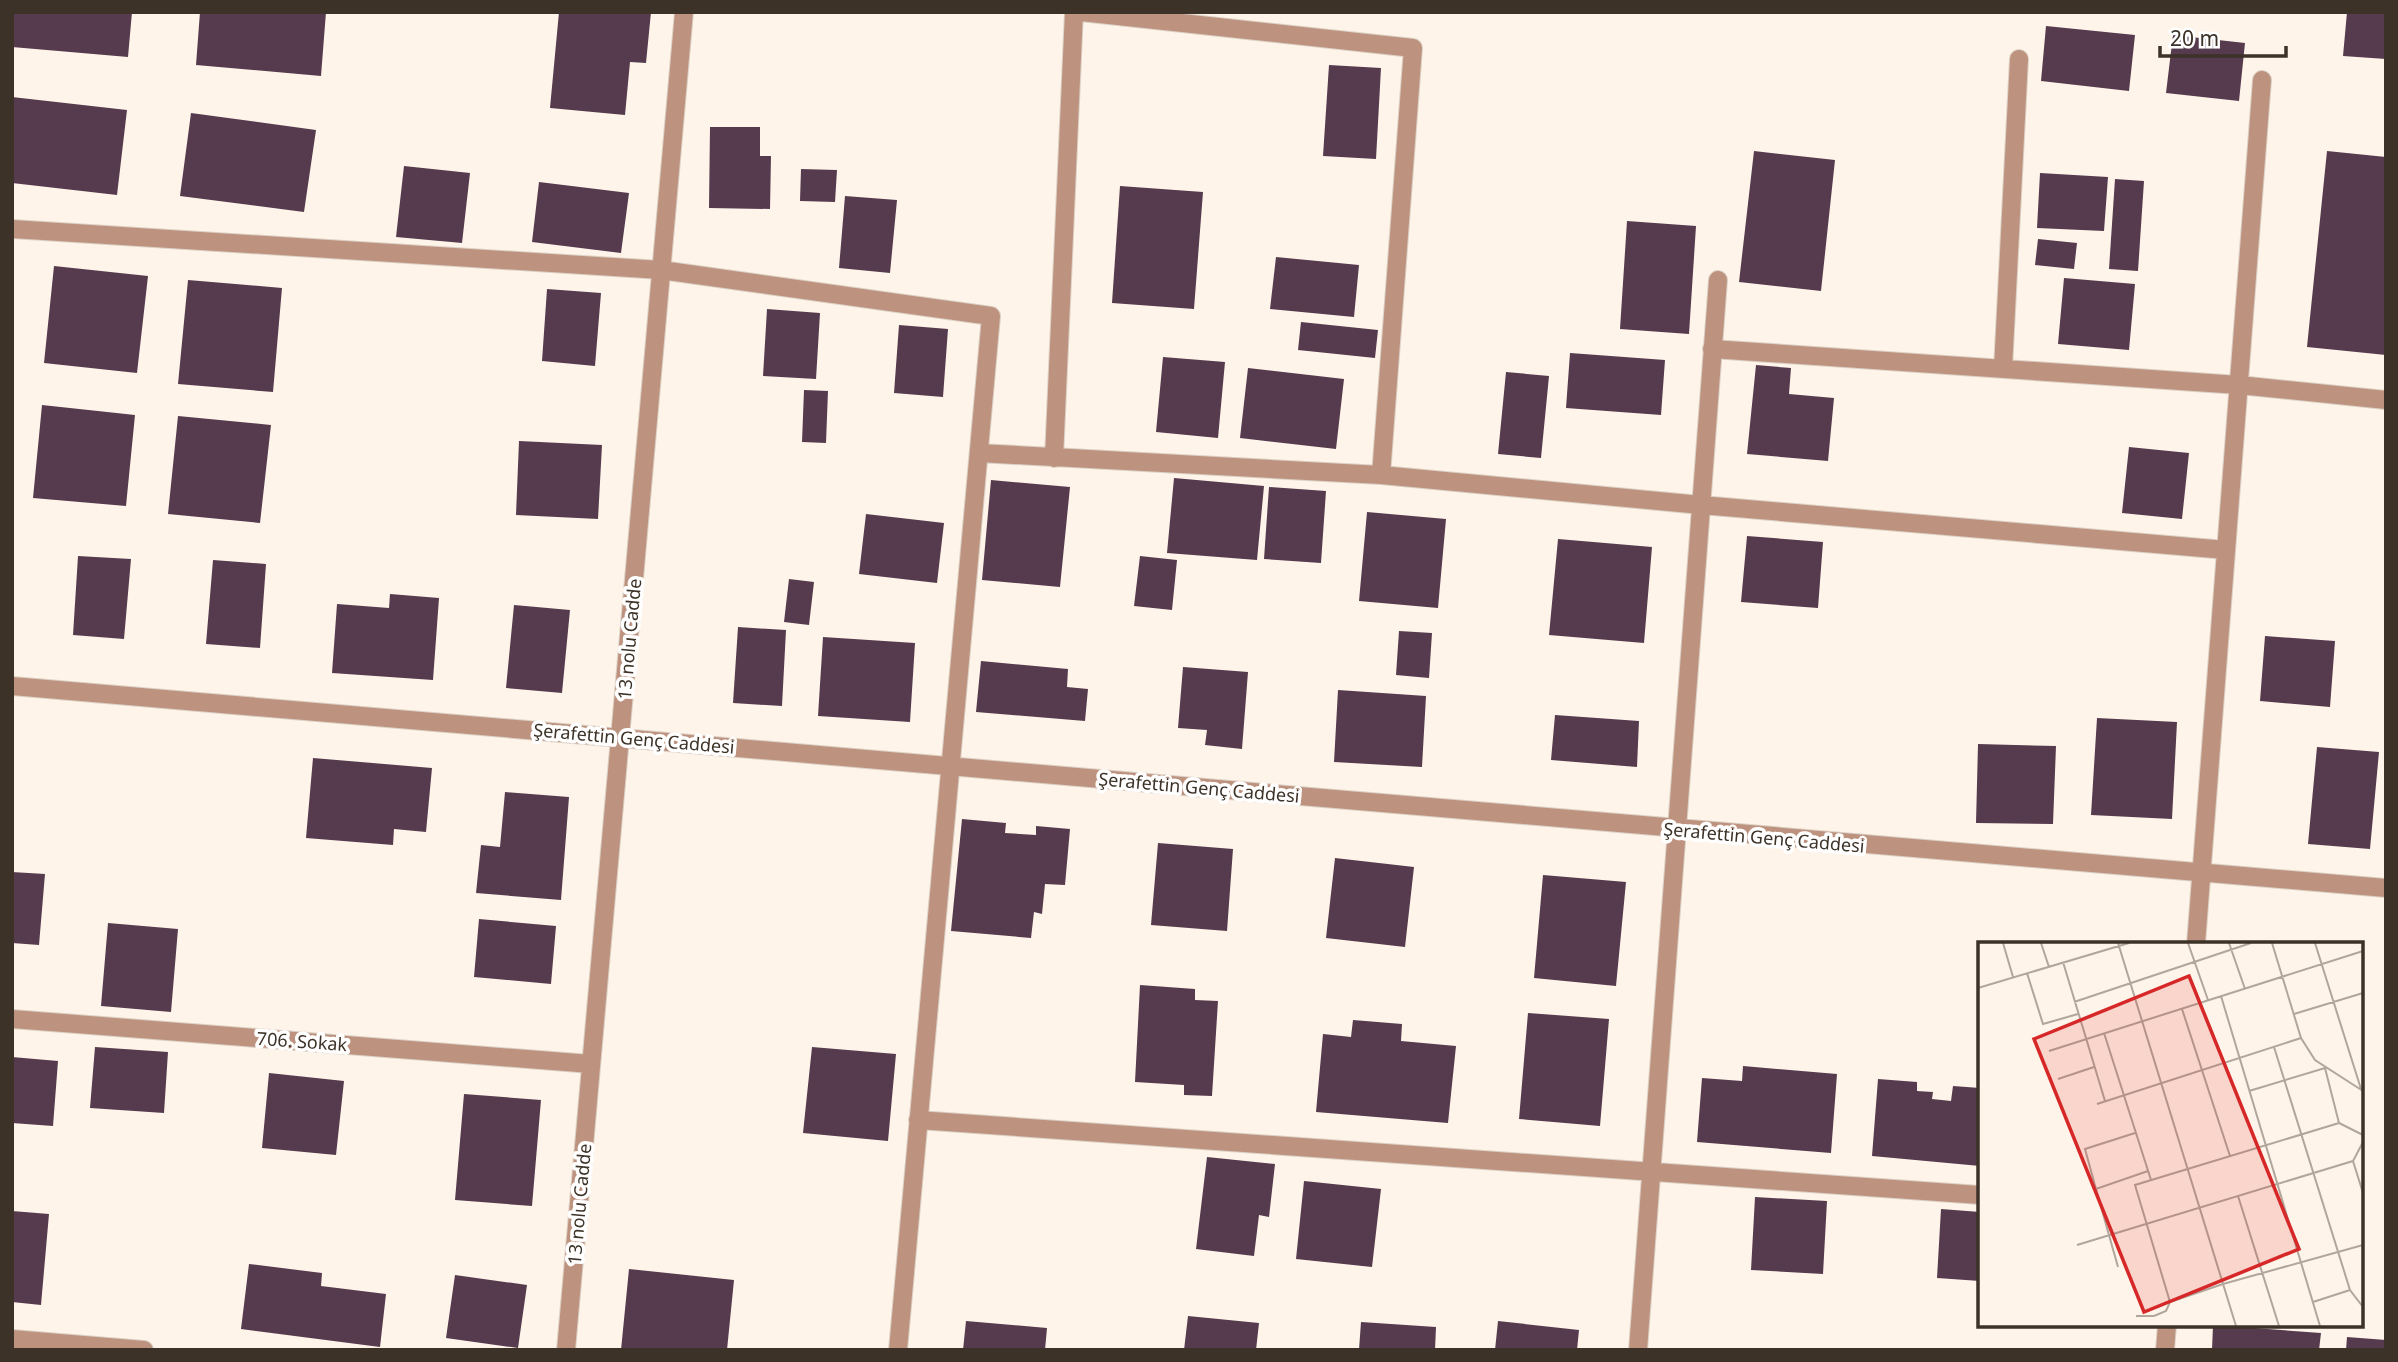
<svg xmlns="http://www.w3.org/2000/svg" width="2398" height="1362" viewBox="0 0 2398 1362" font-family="'Noto Sans',sans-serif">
<rect width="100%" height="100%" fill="#fff4e9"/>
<path fill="#563b4f" d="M12,12h120l-4,45 -116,-10z
M200,12h126l-5,64 -125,-11z
M559,12h92l-5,51 -16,-1 -5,53 -75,-7z
M2347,12h39v47l-43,-3z
M2046,26l89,9 -6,56 -88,-10z
M2173,35l72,8 -6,58 -73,-8z
M1329,65l52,3 -5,91 -53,-3z
M12,97l115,13 -10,85 -105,-12z
M191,113l125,17 -12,82 -124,-16z
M710,127h50v29h11l-1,53 -61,-1z
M1754,151l81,9 -14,131 -82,-9z
M2327,151l59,6v198l-79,-8z
M404,166l66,7 -8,70 -66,-6z
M801,169l36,1 -2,32 -35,-1z
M2040,173l68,4 -4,54 -67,-3z
M2115,179l29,2 -6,90 -29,-2z
M539,182l90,11 -8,60 -89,-11z
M1120,186l83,6 -9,117 -82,-6z
M845,196l52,4 -7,73 -51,-5z
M1627,221l69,5 -7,108 -69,-5z
M2038,239l39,4 -3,26 -39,-4z
M1276,257l83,8 -5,52 -84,-8z
M54,266l94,10 -11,97 -93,-10z
M2064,278l71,6 -6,66 -71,-6z
M188,280l94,8 -9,104 -95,-8z
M547,289l54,4 -6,73 -53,-5z
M767,309l53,4 -4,66 -53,-3z
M1301,322l77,8 -3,28 -77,-8z
M899,325l49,4 -5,68 -49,-4z
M1570,353l95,7 -4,55 -95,-7z
M1163,357l62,5 -7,76 -62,-6z
M1756,365l35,3 -2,26 45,4 -6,63 -81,-7z
M1248,368l96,11 -8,70 -96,-11z
M1506,372l43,4 -8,82 -43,-4z
M804,390l24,1 -2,52 -24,-1z
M42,405l93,10 -9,91 -93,-8z
M178,416l93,9 -11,98 -92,-9z
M519,441l83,4 -4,74 -82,-4z
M2129,447l60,6 -7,66 -60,-6z
M1174,478l90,8 -7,74 -90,-7z
M991,480l79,7 -10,100 -78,-7z
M1269,487l57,4 -5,72 -57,-4z
M1367,512l79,7 -8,89 -79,-7z
M866,514l78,9 -7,60 -78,-9z
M1747,536l76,6 -5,66 -77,-6z
M1558,539l94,8 -8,96 -95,-8z
M78,556l53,3 -7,80 -51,-4z
M1140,556l37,4 -5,50 -38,-4z
M213,560l53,4 -6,84 -54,-4z
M789,579l25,3 -5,43 -25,-3z
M390,594l49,4 -6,82 -101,-7 5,-69 52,4z
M514,605l56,5 -8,83 -56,-5z
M738,627l48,3 -4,76 -49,-3z
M1399,631l33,2 -3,45 -33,-3z
M2265,636l70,5 -5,66 -70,-6z
M823,637l92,6 -5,79 -92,-6z
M981,661l87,8 -1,18 21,2 -3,32 -109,-9z
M1183,667l65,5 -6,77 -37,-4 2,-15 -29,-2z
M1338,690l88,6 -4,71 -88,-5z
M1555,715l84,6 -2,46 -86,-7z
M2097,718l80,4 -5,97 -81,-4z
M1978,744l78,2 -3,78 -77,-1z
M2317,747l62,5 -9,97 -62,-5z
M313,758l119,10 -6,64 -32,-3 -1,16 -87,-7z
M505,792l64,5 -8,103 -85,-7 5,-48 19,2z
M962,819l44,4 -1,10 31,2v-9l34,3 -5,56 -20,-1 -3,30 -8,-2 -3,26 -80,-7z
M1158,843l75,6 -6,82 -76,-6z
M1335,858l79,9 -9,80 -79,-9z
M12,872l33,2 -6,71 -27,-2z
M1543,875l83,7 -10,104 -82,-8z
M479,919l77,7 -5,58 -77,-7z
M108,923l70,6 -7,83 -70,-6z
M1140,985l55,4v11l23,1 -6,95 -28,-1v-10l-49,-3z
M1528,1013l81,6 -9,107 -81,-7z
M1353,1020l49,4 -1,17 55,5 -8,77 -132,-11 7,-78 28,3z
M95,1047l73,5 -4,61 -74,-5z
M812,1047l84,7 -8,87 -85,-8z
M12,1057l46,4 -5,65 -41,-3z
M1743,1066l94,8 -6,79 -134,-11 5,-64 40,3z
M269,1073l75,8 -8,74 -74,-7z
M1878,1079l39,3v9l16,1 -1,7 19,2 2,-15 27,2v78l-108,-10z
M464,1094l77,6 -9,106 -77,-6z
M1207,1157l68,7 -6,53 -10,-2 -5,41 -58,-7z
M1304,1181l77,8 -9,78 -76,-8z
M1755,1197l72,4 -4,73 -72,-4z
M1941,1209l39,3v69l-43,-3z
M12,1211l37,3 -8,91 -29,-3z
M249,1264l73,9 -1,13 65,8 -6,53 -139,-18z
M629,1269l105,11 -7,70h-106z
M455,1275l72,10 -9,63 -72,-10z
M1188,1316l71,7 -3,27h-72z
M966,1321l81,7 -2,22h-82z
M1498,1321l81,9 -2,20h-82z
M1361,1322l75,5 -1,23h-76z
M2213,1325l108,8 -2,17h-107z
M2347,1337l39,3v10h-40z"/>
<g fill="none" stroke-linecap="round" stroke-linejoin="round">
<defs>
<path id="minor" d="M1081,12l332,36 -32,427
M12,229l649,41 330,46 -93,1034
M1712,349l527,36 147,15
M2003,369l16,-310
M979,453l402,22 320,30 525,45
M1054,458l20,-446
M12,686c792,66 1582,137 2374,202
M2196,944l66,-864
M12,1019l579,45
M918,1120l1062,75
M12,1339l132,11
M566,1350l118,-1338
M1638,1350l80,-1070
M2165,1350l2,-25"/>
</defs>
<use href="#minor" stroke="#dcd1c6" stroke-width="20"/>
<use href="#minor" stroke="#bd937f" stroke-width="18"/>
</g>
<g text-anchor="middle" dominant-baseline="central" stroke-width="7" stroke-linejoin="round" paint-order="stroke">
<g font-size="18" fill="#3c3227" stroke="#fff">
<text transform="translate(629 639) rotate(-85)">13 nolu Cadde</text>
<text transform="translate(634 738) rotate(5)">Şerafettin Genç Caddesi</text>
<text transform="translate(1199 787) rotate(5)">Şerafettin Genç Caddesi</text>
<text transform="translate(1764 837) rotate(5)">Şerafettin Genç Caddesi</text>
<text transform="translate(302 1041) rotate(4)">706. Sokak</text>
<text transform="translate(579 1204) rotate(-85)">13 nolu Cadde</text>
</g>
</g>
<g transform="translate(1978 942)">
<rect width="385" height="385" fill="#fff4e9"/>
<path fill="none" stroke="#b1a69b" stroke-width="2" d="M25,1l10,34M63,1l8,24M140,1l118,383M210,1l20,57M251,1l16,46M294,1l29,95 14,22 48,31M337,1l46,146M85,20l42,139M49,31l16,51 35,-10M0,46l151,-45M243,54l99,330M96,60l177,-59M204,67l48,147M316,72l69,-21M126,91l47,147M296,105l76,243 13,17M71,109l314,-100M80,137l36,-12M271,149l76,-23 14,55 24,12M119,162l204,-66M157,191l-50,16 11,40 52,-18M385,200l-10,19 10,32M118,247l22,78M260,254l41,130M99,303l276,-84M192,360l-35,-117 204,-62M335,360l37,-12M158,374h18l12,-5 4,-9 53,-18 140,-39"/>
<path fill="#d62828" fill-opacity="0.15" stroke="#d62828" stroke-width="3.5" d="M211,34l110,273 -155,63 -110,-273z"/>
<rect width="385" height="385" fill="none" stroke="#3c3227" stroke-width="3.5"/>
</g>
<rect width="2398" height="1362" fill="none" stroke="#3c3227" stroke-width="28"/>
<path d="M2160 46v10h126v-10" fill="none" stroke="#3c3227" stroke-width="3.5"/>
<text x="2170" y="46" font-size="21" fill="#3c3227" stroke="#ffffff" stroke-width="5" paint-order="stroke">20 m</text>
</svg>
